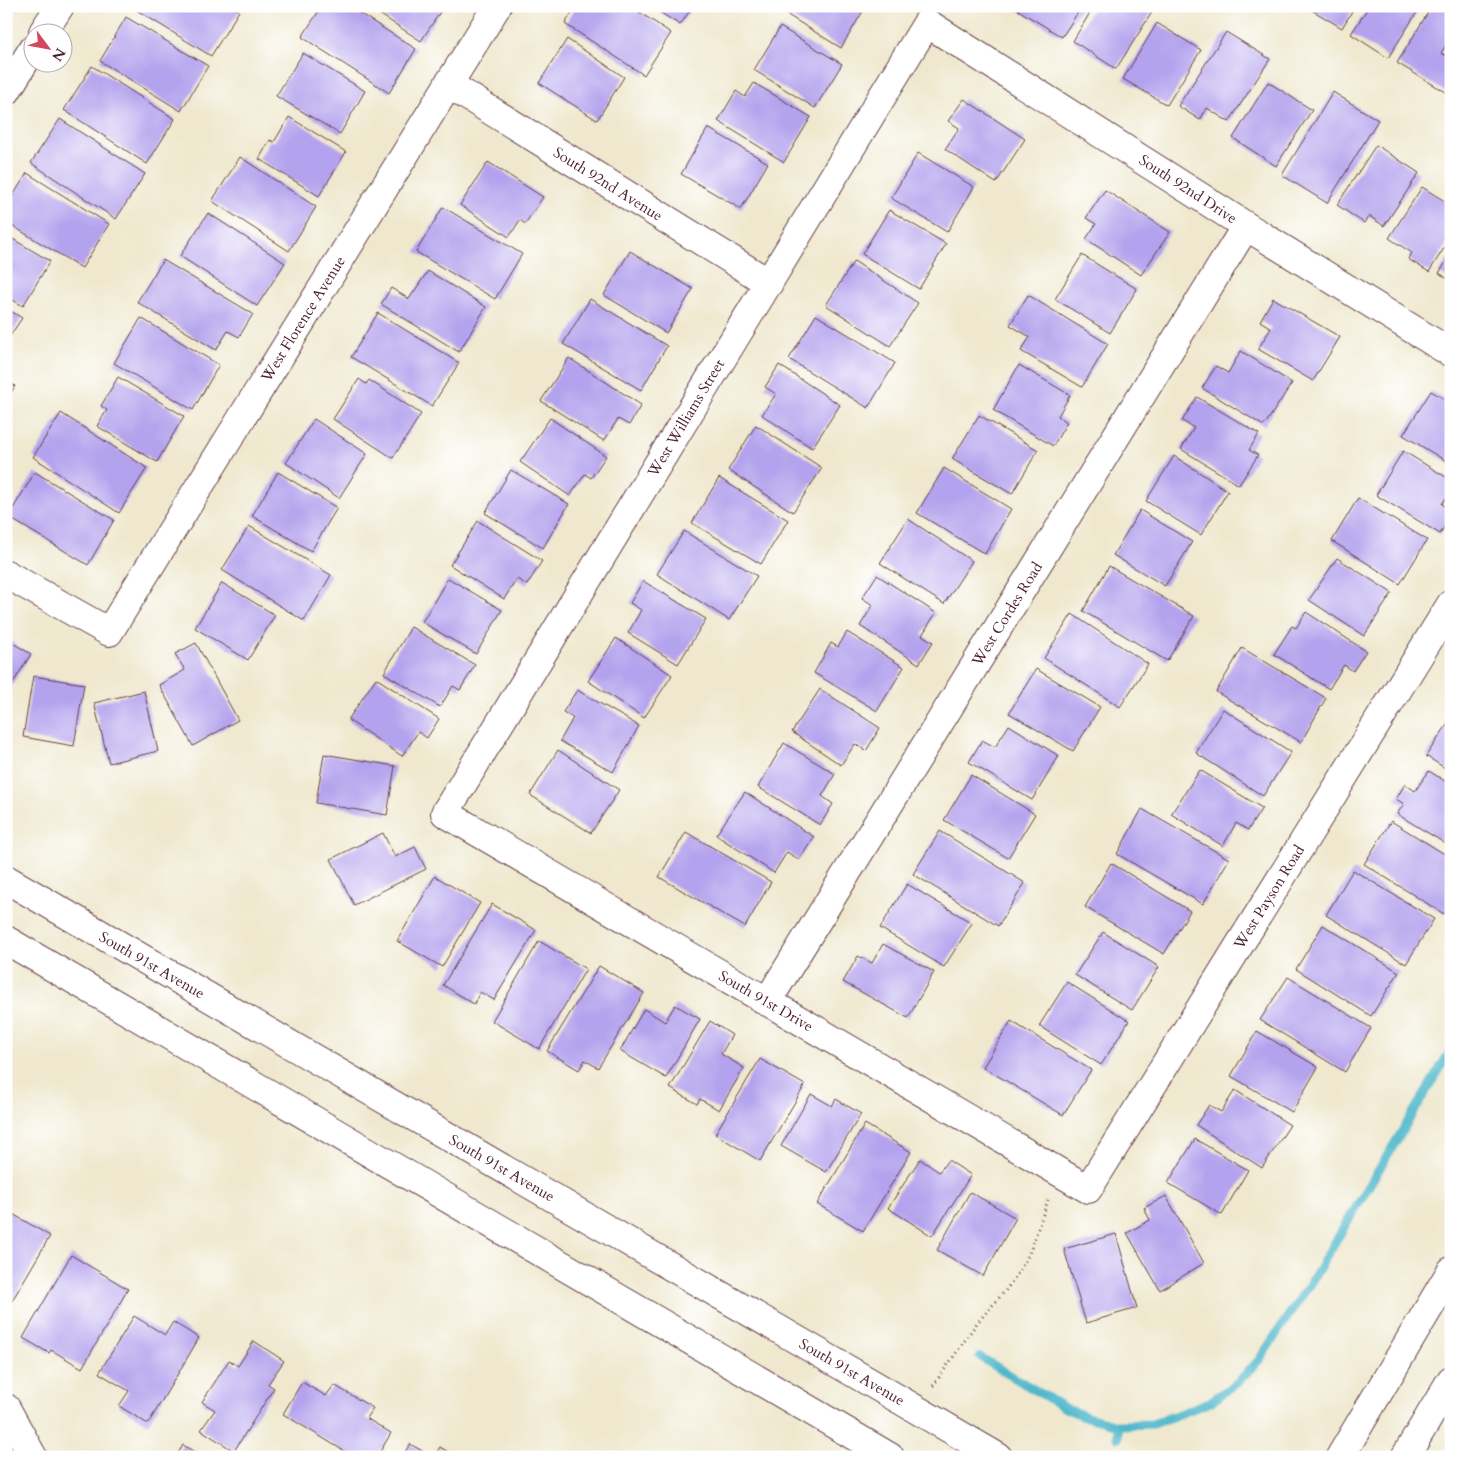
<svg xmlns="http://www.w3.org/2000/svg" width="1457" height="1463" viewBox="0 0 1457 1463" font-family="Cardo,serif">
<rect width="100%" height="100%" fill="#fff"/>
<filter id="ink" filterUnits="userSpaceOnUse"><feTurbulence type="fractalNoise" baseFrequency=".02" numOctaves="2"/><feDisplacementMap in="SourceGraphic" scale="10" xChannelSelector="R" yChannelSelector="G"/><feConvolveMatrix kernelMatrix="1 2 1 2 8 2 1 2 1" color-interpolation-filters="sRGB"/></filter>
<filter id="wash" filterUnits="userSpaceOnUse"><feTurbulence type="fractalNoise" baseFrequency=".0096" numOctaves="4" result="noise"/><feDisplacementMap in="SourceGraphic" scale="20" xChannelSelector="R" yChannelSelector="G"/><feGaussianBlur stdDeviation="1.12" result="paint"/><feColorMatrix in="noise" values="0 0 0 0 0 0 0 0 0 0 0 0 0 0 0 0 0 1.4 0 .05"/><feComposite in="paint" operator="in"/></filter>
<g filter="url(#wash)">
<rect width="100%" height="100%" fill="#efe8ce"/>
<g fill="none" stroke-linecap="round" stroke-linejoin="round">
<path stroke="#4db7cb" stroke-width="9" d="M980,1357l85,51 22,9 31,8 35,-1 57,-22 28,-20 21,-22 52,-78 140,-232
M1118,1438v-13"/>
</g>
<g id="blocks">
<path fill="#b3a2ed" d="M130,6h101l8,5 -28,45z
M322,6h26l68,43 -27,44 -87,-56z
M367,6h77l-23,35z
M576,6h54l41,27 -27,42 -79,-51z
M650,6h43l-13,19z
M773,6h93l-25,42z
M1021,6h61l-20,31 -44,-27z
M1094,6h62l-40,63 -43,-28z
M1305,6h50l-13,22z
M1369,6h52l-33,52 -37,-24z
M1432,6h14l5,3v28l-10,16 10,5v33l-2,3 -52,-31z
M126,17l82,49 -27,45 -81,-50z
M1157,23l44,27 -34,55 -44,-26z
M780,27l62,37 -27,44 -61,-38z
M1226,32l44,27 -41,63 -22,-14 -7,12 -22,-14z
M567,39l57,38 -27,43 -58,-37z
M303,53l62,38 -25,43 -64,-38z
M92,66l83,53 -28,45 -83,-54z
M1268,82l44,28 -36,56 -43,-28z
M754,83l57,34 -27,45 -66,-41 18,-30 9,6z
M1333,92l45,28 -51,83 -45,-28z
M964,99l61,40 -29,44 -51,-34 14,-21 -11,-7z
M289,117l57,35 -27,44 -60,-37 11,-19 4,2z
M60,119l85,55 -29,45 -85,-56z
M708,128l60,35 -27,46 -60,-35z
M1376,145l43,28 -35,53 -15,-10 -5,7 -27,-18z
M918,153l56,34 -27,45 -56,-34z
M240,157l76,50 -27,44 -77,-50z
M488,162l55,35 -18,27 -5,-4 -11,17 -49,-32z
M27,173l82,51 -27,44 -76,-46v-15z
M1422,187l29,18v32l-22,35 -21,-13 4,-6 -23,-15z
M1105,190l65,42 -29,43 -55,-36 10,-15 -10,-6z
M443,207l79,47 -27,45 -79,-47z
M889,210l57,34 -27,45 -57,-35z
M208,213l77,50 -28,43 -77,-50z
M6,235l44,26 -27,45 -17,-10z
M630,251l63,38 -27,44 -62,-38z
M1451,254v27l-12,-8z
M1082,255l55,34 -27,44 -55,-34z
M163,260l90,54 -14,23 -11,-6 -12,19 -79,-48z
M854,261l64,42 -28,43 -64,-41z
M428,271l58,36 -27,45 -78,-48 10,-16 18,11z
M1028,295l80,49 -26,43 -61,-36 9,-14 -20,-12z
M1273,298l67,39 -27,44 -55,-32 13,-21 -11,-7z
M590,299l77,47 -26,44 -78,-46z
M6,308l16,10 -16,24z
M378,313l81,50 -27,43 -81,-49z
M816,315l79,48 -27,45 -79,-49z
M141,318l78,47 -26,45 -79,-47z
M1241,351l51,32 -28,43 -62,-38 14,-22 12,7z
M569,358l72,47 -12,20 -11,-6 -14,22 -63,-40z
M779,365l61,40 -28,43 -50,-33 14,-21 -11,-7z
M1019,365l51,30 -12,21 9,6 -14,24 -60,-36z
M118,377l66,39 -27,46 -60,-36 10,-16 -6,-4z
M359,379l7,5 3,-4 52,34 -28,44 -60,-39z
M6,381l9,5 -9,15z
M1431,391l20,12v61l-48,-29z
M1197,397l62,37 -10,16 9,5 -19,30 -58,-36 13,-21 -12,-7z
M61,413l86,55 -28,45 -86,-56z
M979,415l59,35 -26,44 -60,-35z
M550,418l56,38 -15,22 -6,-4 -15,22 -50,-34z
M314,419l53,35 -28,44 -53,-35z
M756,425l66,43 -29,44 -65,-42z
M1403,451l48,29v10l-9,14 9,6v6l-11,18 -64,-39z
M1174,456l54,35 -27,44 -55,-34z
M944,468l67,41 -26,45 -68,-41z
M511,470l58,34 -26,44 -58,-35z
M35,472l79,48 -26,45 -80,-48z
M278,472l59,36 -26,43 -59,-35z
M719,478l69,42 -27,44 -69,-41z
M1358,498l69,42 -27,44 -68,-43z
M1140,510l52,32 -27,44 -52,-31z
M908,519l64,42 -28,43 -64,-41z
M478,521l64,40 -15,24 -10,-6 -13,20 -54,-34z
M249,526l82,49 -27,46 -82,-51z
M684,531l73,45 -28,44 -72,-46z
M1337,558l55,35 -28,43 -55,-36z
M1109,566l85,50 -27,45 -84,-50z
M877,575l59,38 -14,22 11,7 -14,22 -59,-38 13,-21 -11,-7z
M448,578l54,32 -26,44 -54,-32z
M643,581l63,38 -28,45 -50,-31 13,-23 -11,-7z
M222,583l53,32 -27,45 -53,-32z
M1306,612l60,39 -13,20 -9,-6 -15,24 -55,-35 18,-28 4,2z
M1072,614l76,50 -28,43 -76,-49z
M411,627l64,38 -15,25 -7,-4 -13,21 -56,-34z
M847,632l57,35 -27,44 -63,-38 17,-30 7,4z
M616,638l56,37 -28,43 -56,-37z
M6,639l25,15 -25,40z
M196,643l42,77 -45,26 -34,-61 26,-15 -10,-16z
M1242,648l84,50 -25,44 -85,-50z
M1036,669l64,38 -27,44 -64,-38z
M33,676l51,8 -10,62 -51,-9z
M376,678l63,41 -12,19 -9,-6 -16,24 -54,-36z
M820,689l60,39 -14,23 -11,-7 -14,21 -49,-33z
M577,690l62,36 -26,46 -53,-31 13,-23 -10,-6z
M144,691l14,60 -49,12 -15,-60z
M1223,709l68,43 -28,44 -67,-43z
M1451,719v53l-25,-16z
M1009,725l50,31 -27,44 -63,-38 13,-22 13,7z
M784,743l51,31 -13,22 11,8 -13,21 -62,-38z
M558,750l61,40 -28,43 -61,-38z
M324,754l71,12 -8,49 -71,-12z
M1200,770l62,38 -14,22 -12,-7 -13,23 -52,-32z
M1429,771l22,14v62l-54,-33 7,-10 -8,-5 9,-15 10,7z
M971,775l64,39 -27,44 -64,-38z
M745,792l69,45 -15,23 -12,-8 -13,21 -58,-38z
M1142,809l87,50 -26,45 -86,-50z
M1391,821l60,37v44l-7,12 -80,-50z
M940,831l85,52 -27,43 -85,-52z
M686,832l85,50 -26,45 -86,-50z
M383,833l12,24 20,-10 11,22 -72,36 -23,-46z
M1111,863l79,48 -26,43 -79,-47z
M1353,870l81,49 -28,45 -80,-49z
M435,876l45,27 -38,64 -45,-26z
M907,884l65,39 -28,44 -64,-39z
M492,904l44,26 -42,70 -14,-8 -6,12 -31,-19z
M1323,925l76,47 -28,44 -75,-47z
M1103,932l56,35 -27,43 -57,-35z
M539,941l47,28 -47,80 -47,-28z
M883,944l51,28 -26,46 -65,-36 15,-26 14,7z
M599,966l45,27 -46,75 -13,-8 -6,10 -32,-19z
M1288,977l83,51 -26,44 -85,-52z
M1067,982l62,39 -28,44 -62,-39z
M675,1005l25,14 -34,59 -46,-27 24,-42 21,13z
M710,1021l22,14 -11,19 23,14 -25,42 -19,-11 -3,5 -27,-16z
M1011,1021l80,49 -28,45 -80,-48z
M1257,1031l61,36 -26,45 -61,-36z
M760,1059l45,26 -45,76 -45,-27z
M1235,1090l55,35 -28,43 -66,-43 13,-20 12,7z
M811,1094l21,12 4,-7 25,15 -35,58 -45,-26z
M865,1124l46,28 -48,79 -46,-27z
M1195,1139l53,31 -26,45 -54,-32z
M920,1159l19,13 9,-12 23,15 -39,61 -44,-28z
M970,1192l46,26 -33,58 -46,-26z
M1166,1196l38,67 -44,27 -33,-57 23,-13 -6,-12z
M6,1210l44,26 -44,75z
M1116,1234l21,74 -51,15 -22,-74z
M71,1255l57,34 -46,79 -31,-18 -2,3 -26,-15z
M134,1316l31,19 8,-13 26,16 -51,86 -29,-18 10,-15 -30,-18z
M254,1341l30,20 -16,23 6,4 -40,63 -33,-21 14,-20 -13,-8 27,-42 9,6z
M302,1382l24,14 8,-11 39,23 -7,10 25,15 -14,24h-23l-71,-43z
M410,1444l23,13h-31z
M183,1445l20,12h-27z
M440,1447l17,10h-23z"/>
</g>
</g>
<g filter="url(#ink)">
<use href="#blocks" fill-opacity="0" stroke="#633d43" stroke-width="1"/>
<g fill="none" stroke-linecap="round" stroke-linejoin="round">
<defs>
<path id="street" d="M43,32l17,-26
M448,84l321,199
M6,92l26,-42
M1451,353l-205,-127 -319,-203 -482,790 643,376 363,-585
M6,574l103,58 388,-626
M767,1002l479,-776
M6,1408l27,49"/>
<path id="secondary" d="M6,879l992,578
M6,940l884,517
M1340,1457l111,-186
M1405,1457l46,-77"/>
</defs>
<use href="#street" stroke="#633d43" stroke-width="30"/>
<use href="#secondary" stroke="#633d43" stroke-width="30"/>
<path stroke="#633d43" stroke-width="3" stroke-dasharray="1 4" stroke-linecap="butt" d="M933,1386l44,-63 29,-33 12,-17 11,-19 19,-54"/>
<use href="#street" stroke="#fff" stroke-width="28"/>
<use href="#secondary" stroke="#fff" stroke-width="28"/>
</g>
</g>
<g text-anchor="middle" dominant-baseline="central" stroke-width="4" stroke-linejoin="round" paint-order="stroke">
<g font-size="15" fill="#4a1f2b" stroke="#fff">
<text transform="translate(608 184) rotate(32)">South 92nd Avenue</text>
<text transform="translate(1188 189) rotate(33)">South 92nd Drive</text>
<text transform="translate(303 319) rotate(-58)">West Florence Avenue</text>
<text transform="translate(686 418) rotate(-59)">West Williams Street</text>
<text transform="translate(1007 614) rotate(-58)">West Cordes Road</text>
<text transform="translate(1269 897) rotate(-58)">West Payson Road</text>
<text transform="translate(152 965) rotate(30)">South 91st Avenue</text>
<text transform="translate(766 1001) rotate(30)">South 91st Drive</text>
<text transform="translate(502 1168) rotate(30)">South 91st Avenue</text>
<text transform="translate(852 1372) rotate(30)">South 91st Avenue</text>
</g>
</g>
<rect width="1457" height="1463" fill="none" stroke="#fff" stroke-width="25"/>
<g transform="translate(48 48) rotate(122)"><circle r="24" fill="#ffffff" stroke="#b7a5aa"/>
<path d="M0-4L9 19L0 12L-9 19Z" fill="#d1495b"/>
<text y="-8" font-size="14" font-weight="bold" text-anchor="middle" fill="#4a1f2b">N</text>
</g>
</svg>
